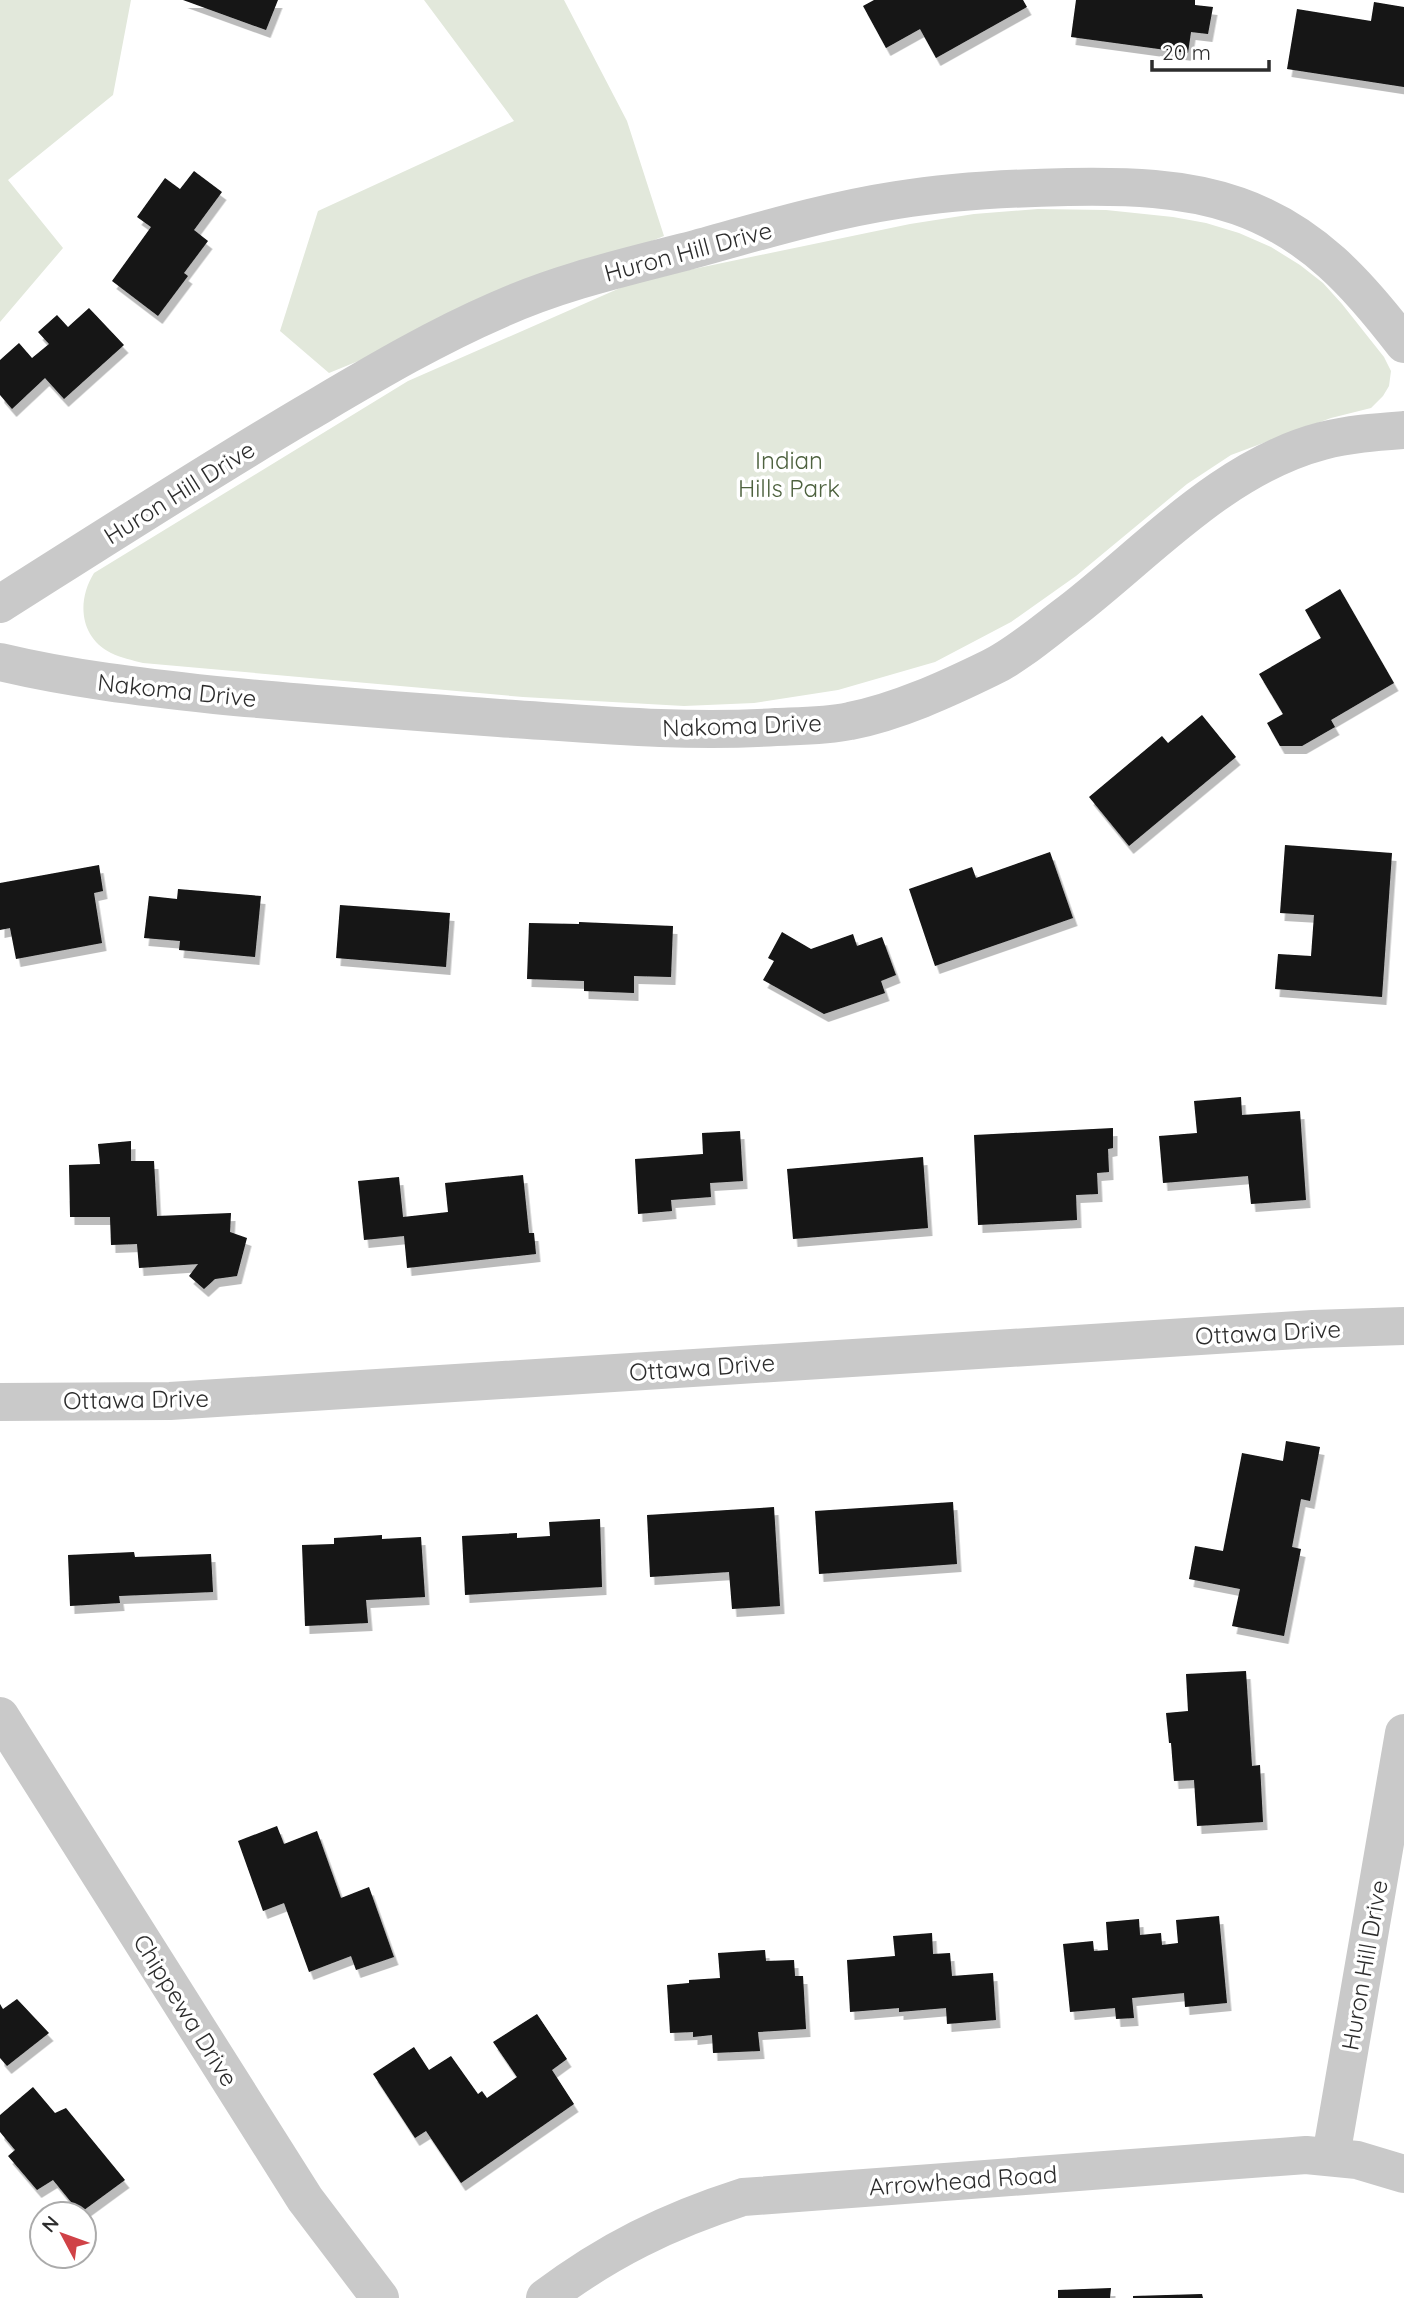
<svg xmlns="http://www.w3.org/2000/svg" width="1404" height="2298" viewBox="0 0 1404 2298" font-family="Quicksand,sans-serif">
<defs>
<filter id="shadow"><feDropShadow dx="4.5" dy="8" stdDeviation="0" flood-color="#0004"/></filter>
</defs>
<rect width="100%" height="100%" fill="#fff"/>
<path fill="#e2e8db" d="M0,0h131l-18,95 -105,85 55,68 -63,74z
M424,0h140l63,121 37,115 -335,137 -49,-42 38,-120 196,-90z
M1038,209l68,1 67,7 33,6 33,10 32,14 29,18 23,18 19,21 42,53 7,14 -2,15 -6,10 -12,12 -40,10 -100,37 -44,29 -111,92 -65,46 -76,40 -97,28 -84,13 -70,3 -161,-9 -380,-34c-11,-3 -22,-5 -32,-10 -32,-16 -34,-53 -17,-80l314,-192 228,-100 274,-57 64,-10z"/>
<path fill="#131313" filter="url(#shadow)" d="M183,0h95l-12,30z
M874,0h149l4,7 -91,51 -16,-29 -34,19 -23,-42z
M1076,0h119v5l18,2 -5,27 -17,-2 -3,21 -117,-16z
M1374,2l30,5v80l-117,-18 10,-60 74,12z
M194,171l28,21 -28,38 14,11 -24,32 4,3 -30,40 -46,-35 39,-54 -14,-10 28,-39 15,11z
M89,308l35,37 -60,54 -19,-21 -33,31 -12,-14v-35l19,-17 13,15 17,-14 -11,-12 19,-17 11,12z
M1340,589l54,94 -63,37 4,7 -33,19h-22l-13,-23 16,-9 -24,-40 62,-36 -16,-28z
M1202,715l34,42 -107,89 -40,-49 73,-61 6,7z
M1285,845l107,8 -10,144 -107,-8 3,-35 33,2 3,-41 -34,-2z
M1050,852l23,66 -138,48 -26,-77 63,-22 4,11z
M99,865l4,26 -9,2 8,50 -86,16 -6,-31 -10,2v-47z
M178,889l83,7 -6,61 -76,-7 1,-9 -36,-3 5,-42 28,3z
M340,905l110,8 -4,54 -110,-9z
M579,922l94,4 -2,51 -37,-1v17l-50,-2v-10l-57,-2 2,-56 50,1z
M782,932l29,17 42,-15 4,12 25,-9 14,38 -15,6 4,12 -61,21 -61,-34 11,-19 -6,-3z
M1241,1097l1,18 58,-4 6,89 -55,4 -3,-28 -85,7 -4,-47 38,-3 -3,-32z
M1113,1128v20l-5,1 1,23 -12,1 1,21 -22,1 1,25 -99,5 -4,-90z
M740,1131l3,50 -33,2 1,14 -40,3 1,11 -34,3 -3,-55 68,-5 -1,-21z
M131,1141v20h23l3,55 74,-3 -1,19 17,6 -10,38 -22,3 -11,10 -15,-13 9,-12 -59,4 -2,-24 -26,1 -1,-28h-40l-1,-52 31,-1 -2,-20z
M923,1157l5,71 -135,11 -6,-70z
M523,1175l6,58h5l2,21 -129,14 -3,-32 -40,4 -6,-59 41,-4 4,40 45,-5 -3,-29z
M1286,1441l34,6 -10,54 -9,-2 -9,48 9,2 -17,87 -52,-10 8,-37 -51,-10 6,-33 28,5 19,-98 41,8z
M953,1502l4,62 -138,10 -4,-63z
M774,1507l6,99 -48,3 -3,-37 -79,5 -3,-62z
M600,1519l2,68 -137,8 -3,-59 55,-3v5l33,-2 -1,-14z
M382,1535v4l39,-2 4,60 -59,3 2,23 -63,3 -3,-81 32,-1v-6z
M134,1552l1,5 76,-3 2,38 -94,4 1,7 -50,3 -2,-51z
M1246,1671l6,95 8,-1 3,57 -66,4 -3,-46 -20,1 -3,-38h-2l-3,-30 22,-2 -2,-37z
M277,1826l7,18 33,-13 24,67 28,-11 25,70 -38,13 -5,-14 -42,16 -25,-69 -21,8 -25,-70z
M1219,1916l8,87 -42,4 -1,-14 -52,5 2,20 -18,1 -1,-11 -45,4 -7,-68 30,-3 1,10 14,-1 -2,-28 33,-3 1,16 21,-2 1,12 16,-2 -2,-23z
M932,1933l1,21 17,-1 2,23 41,-3 3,47 -49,4 -1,-16 -47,4v-4l-49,4 -3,-52 48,-4 -2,-20z
M765,1950l1,11 28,-1 1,16h8l3,53 -48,3 2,19 -47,2 -1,-18 -19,2v-5l-23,1 -3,-48 22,-2v-3l31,-2 -2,-25z
M17,1999l32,34 -42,33 -7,-8v-54l3,5z
M537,2014l30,45 -15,11 22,34 -113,79 -35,-52 -11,7 -42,-64 41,-27 15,23 22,-14 27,38 4,-3 5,7 30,-21 -24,-35z
M33,2087l22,26 11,-5 59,72 -45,33 -27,-33 -16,10 -29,-34 7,-6 -15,-18v-17z
M1111,2288l-1,10h-52v-8z
M1202,2294l1,4h-70v-2z"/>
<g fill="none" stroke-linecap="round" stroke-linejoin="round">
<path stroke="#c9c9c9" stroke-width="38" d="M0,604c101,-64 202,-129 305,-190 63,-37 126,-75 193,-104 59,-27 124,-42 186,-58 70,-19 141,-41 213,-52 57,-9 114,-12 171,-13 57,-1 116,0 170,19 74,26 120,78 166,138
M0,662c71,17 142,25 215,33 94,9 189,16 284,23 92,6 184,15 277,9 24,-1 51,-1 74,-6 47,-9 97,-32 140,-53 26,-12 57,-39 80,-56 79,-61 153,-145 252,-171 27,-7 55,-9 82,-11
M0,1402l170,-1 1143,-72 91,-3
M0,1716l305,483 75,99
M1331,2156l73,-423
M545,2298c62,-47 123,-77 198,-101l563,-42 51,5 47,14"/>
</g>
<g text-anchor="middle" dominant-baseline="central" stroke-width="7" stroke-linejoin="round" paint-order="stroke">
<g font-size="24" fill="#2c2c2c" stroke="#fff">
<text transform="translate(688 251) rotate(-15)">Huron Hill Drive</text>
<text transform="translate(179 492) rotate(-32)">Huron Hill Drive</text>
<text transform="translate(177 690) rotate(6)">Nakoma Drive</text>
<text transform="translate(742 725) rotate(-2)">Nakoma Drive</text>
<text transform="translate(1268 1332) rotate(-3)">Ottawa Drive</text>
<text transform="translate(702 1367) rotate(-4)">Ottawa Drive</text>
<text transform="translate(136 1399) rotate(-1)">Ottawa Drive</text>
<text transform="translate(1364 1965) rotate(-80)">Huron Hill Drive</text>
<text transform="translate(186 2010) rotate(58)">Chippewa Drive</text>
<text transform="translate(963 2180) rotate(-4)">Arrowhead Road</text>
</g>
<g font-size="24" fill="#4e623f" stroke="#fff">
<text x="789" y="460">Indian<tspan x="789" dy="28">Hills Park</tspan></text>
</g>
</g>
<g transform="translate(63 2235) rotate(311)"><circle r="33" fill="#ffffff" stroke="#ababab" stroke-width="2"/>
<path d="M0-5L12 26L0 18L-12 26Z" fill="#d04247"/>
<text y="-10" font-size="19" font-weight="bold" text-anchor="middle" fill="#2c2c2c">N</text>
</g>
<path d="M1152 60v10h117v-10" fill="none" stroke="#2c2c2c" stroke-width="3.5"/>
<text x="1162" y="60" font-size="21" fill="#2c2c2c" stroke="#ffffff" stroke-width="5" paint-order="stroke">20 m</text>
</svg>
